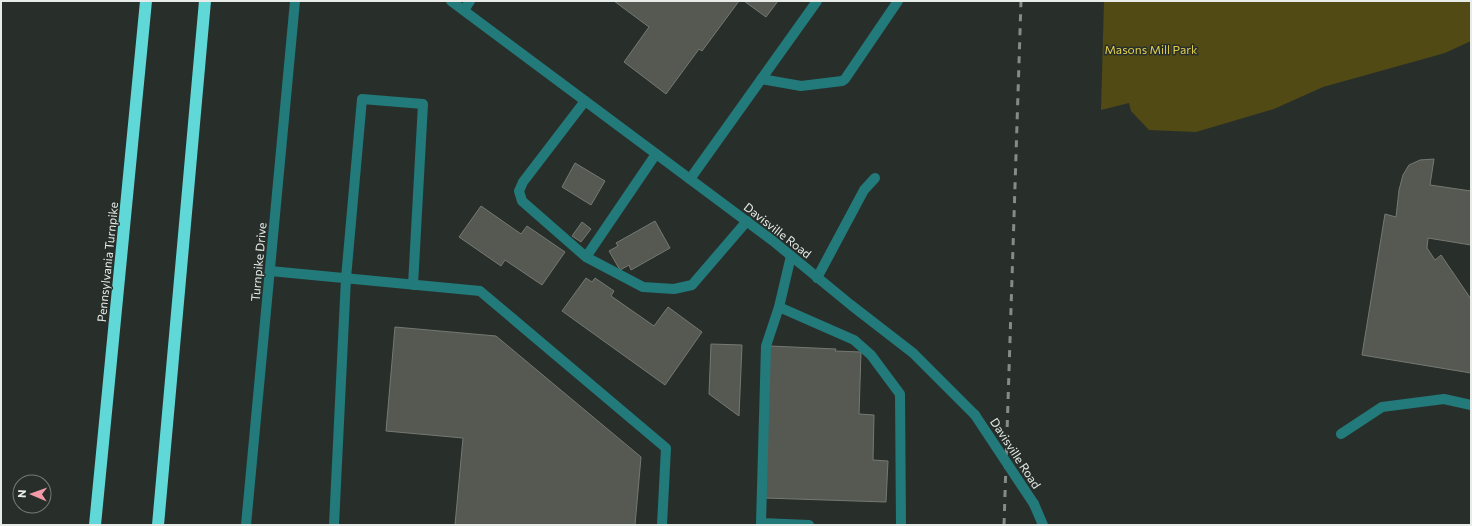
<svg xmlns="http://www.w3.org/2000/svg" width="1472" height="526" viewBox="0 0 1472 526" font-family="Commissioner,sans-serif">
<rect width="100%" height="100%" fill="#282f2b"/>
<path fill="#514a15" d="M1104,1h367v40l-26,12 -122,34 -49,22 -78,23 -47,-2 -18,-19 -2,-8 -28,7z"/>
<path fill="#555952" stroke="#757972" d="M614,1h125l-37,50 -3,-2 -33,45 -42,-32 25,-35z
M744,1h34l-12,16z
M1434,159l-4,26 41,6v54l-43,-7 -1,10 8,12 6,-5 30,44v74l-109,-18 23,-141 11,3 3,-27 4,-15 6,-10 11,-5z
M575,163l30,18 -14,24 -29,-18z
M481,206l40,28 6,-8 38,26 -23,33 -37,-25 -4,6 -42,-29z
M655,221l15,27 -39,22 -2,-5 -9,5 -11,-19 9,-5 -2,-3z
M582,222l9,7 -10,13 -9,-6z
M586,278l6,4 3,-4 19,13 -3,5 43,30 14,-19 34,25 -37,53 -103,-74z
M395,327l101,9 145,121 -6,68h-180l8,-87 -77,-7z
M711,344l31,1 -3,71 -30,-22z
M770,346l66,3 -1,2 26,1 -2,62 15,1 -1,45 15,1 -2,41 -121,-4z"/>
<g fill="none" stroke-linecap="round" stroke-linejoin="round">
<path stroke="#227a7a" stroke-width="10" d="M464,10l6,-9
M761,79l40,7 41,-5 3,-2 53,-78
M585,101l-62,81 -4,9 3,10 64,56
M656,154l-70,103 57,30 31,2 18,-4 55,-64
M690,179l127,-178
M791,256l-12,51 75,33 17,15 29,39 1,131
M270,271l210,20 186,157 -4,77
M817,278l47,-88 11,-12
M779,307l-13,39 -5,177 48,2
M1341,434l41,-27 62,-8 27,6
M334,525l12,-247 16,-179 61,5 -10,181"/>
<path stroke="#227a7a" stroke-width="10" d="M246,525l49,-524"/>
<path stroke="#227a7a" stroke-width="10" d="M451,1l322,240 78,64 62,48 62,62
M1034,504l9,21"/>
<path stroke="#60d8d7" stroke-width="12" d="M95,525l51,-524
M158,525l47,-524"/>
<path stroke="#858b88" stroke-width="3" stroke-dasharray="7 7" stroke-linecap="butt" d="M1004,525l17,-524"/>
<path stroke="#227a7a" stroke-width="10" d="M975,415l59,89"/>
</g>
<g text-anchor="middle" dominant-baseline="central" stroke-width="3" stroke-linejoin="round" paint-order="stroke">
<g font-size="12" fill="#e1cf4c" stroke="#282f2b">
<text x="1151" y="49">Masons Mill Park</text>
</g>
<g font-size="12" fill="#e7ece9" stroke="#282f2b">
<text transform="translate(778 230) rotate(38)">Davisville Road</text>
<text transform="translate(107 262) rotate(-84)">Pennsylvania Turnpike</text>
<text transform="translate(258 262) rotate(-85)">Turnpike Drive</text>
<text transform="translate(1016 453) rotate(57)">Davisville Road</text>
</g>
</g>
<rect width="1472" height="526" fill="none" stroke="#e7ece9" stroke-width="4"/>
<g transform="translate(32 494) rotate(272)"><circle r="19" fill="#282f2b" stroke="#747b77"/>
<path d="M0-3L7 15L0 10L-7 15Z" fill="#f39aa9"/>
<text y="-6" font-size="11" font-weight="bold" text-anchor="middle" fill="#e7ece9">N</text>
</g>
</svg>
